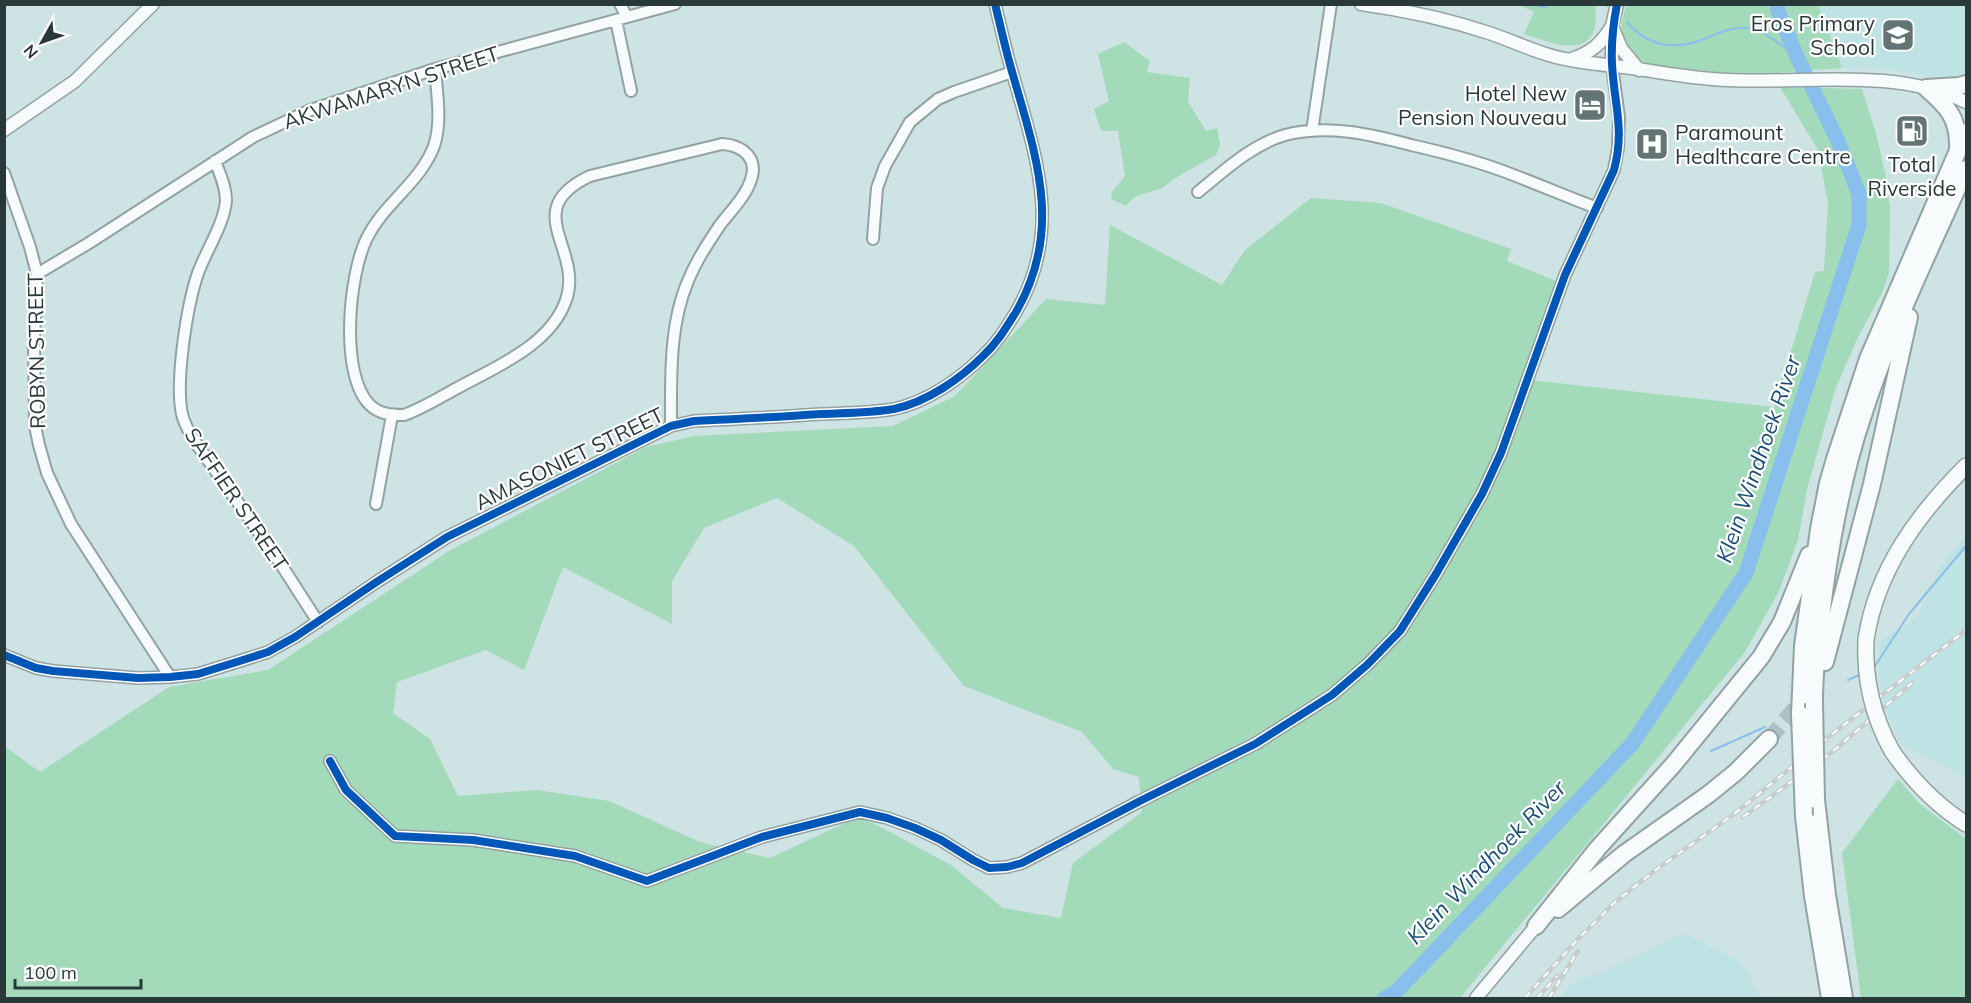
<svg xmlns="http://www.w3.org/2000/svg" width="1971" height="1003" viewBox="0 0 1971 1003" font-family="Mulish,sans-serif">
<rect width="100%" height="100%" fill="#cee3e4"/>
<path fill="#bfe3e5" d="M1818,5h148v69l-22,4 -81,-12 -21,2z
M1966,534v244l-26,-15 -39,-18 -16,-37 -5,-23 -2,-43 40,-26 23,-51z
M1684,933l58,30 20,35h-202l9,-12z"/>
<path fill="#a3dab9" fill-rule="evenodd" d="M1519,5h77c-1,8 1,20 -3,28 -13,25 -50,6 -69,1l10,-22z
M1626,5h192l24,63 -80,6 -46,-2 -66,-7 -17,-8 -9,-15 -3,-18z
M1124,42l26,19 -3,11 43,6 -2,24 18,29 11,-3 3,16 -4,11 -36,20 -18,13 -28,9 -8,9 -15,-7 1,-7 13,-16 -7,-45h-17l-7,-22 15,-8 -11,-47z
M1780,87l82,2 15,48 9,40 4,31 -1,65 -7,20 -25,46 -22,51 -28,99 -9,51 -19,51 -34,61 -285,346h-1455l-1,-252 36,26 129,-85 99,-17 181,-119 197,-104 49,-11 198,-10 62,-30 91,-97 59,6 5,-80 112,60 23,-35 66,-52 70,5 130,46 -4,12 49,20 -35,95 18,5 235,26 41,-135 9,-1 4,-68 -10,-53zM777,498l77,48 110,140 118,46 31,37 26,8 3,35 -69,51 -12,55 -58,-10 -52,-43 -91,-49 -90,42 -70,-16 -91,-41 -72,-11 -79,6 -28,-57 -37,-26 4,-31 89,-32 38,20 39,-103 109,57v-43l32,-53z
M1898,779l22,25 46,35v159h-105l-19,-145z"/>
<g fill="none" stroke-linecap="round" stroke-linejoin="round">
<path stroke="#88bfed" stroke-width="2" d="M1531,4l13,3 6,-3
M1606,4l1,2
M1627,22c20,24 44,28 72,19 14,-5 29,-14 45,-13 20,0 37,18 53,29
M1871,668l4,-2 34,-52 57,-68
M1848,680l13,-6
M1711,751l54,-24"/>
<path stroke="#88bfed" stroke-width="15" d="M1385,998l12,-7 235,-247 114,-171 113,-348v-31l-21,-53 -41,-84 -19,-46 -1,-7"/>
<path stroke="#adc1c2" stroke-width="16" stroke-dasharray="16 8" stroke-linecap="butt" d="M1769,739l36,-42"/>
<defs>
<path id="minor" d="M620,4l7,13
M616,20l15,71
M435,69c2,24 7,54 -1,77 -14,37 -50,57 -67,92 -18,35 -28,137 3,167 9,9 21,10 34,10 20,-7 38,-19 57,-29 37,-20 90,-42 105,-86 18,-51 -48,-90 24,-124l132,-32c16,1 31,9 31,26 -2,22 -21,39 -33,55 -12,18 -24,36 -32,56 -19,44 -17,98 -17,145
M1312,131l19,-127
M215,161c5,13 11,26 11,40 -2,23 -20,50 -28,72 -11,32 -23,108 -16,141 2,9 6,16 11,25l80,113 45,70
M4,173l26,74 7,27 -3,65 1,87 4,19 8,28 24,51 99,153
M1198,192c26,-21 53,-47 87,-57 42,-11 85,-1 126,10 31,7 62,15 92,26 32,12 62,25 94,37
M873,239l4,-51 8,-22 25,-44 28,-23 16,-7 58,-20
M37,274l52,-31 164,-106 55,-26 127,-42 240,-65
M376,504l16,-89
M4,655l32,13 17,3 85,7 32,-1 28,-3 45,-14 25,-8 27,-15 83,-56 69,-44 224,-111 23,-5c43,-2 85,-4 127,-7 24,-1 49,-1 73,-5 33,-7 66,-30 89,-53 14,-13 23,-28 33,-44 47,-81 21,-153 -3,-237 -7,-23 -12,-47 -18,-71
M330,761l16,29 49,46 78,4 102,16 72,25 115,-44 98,-25 27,6 28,10 26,12 32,20 16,8 18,-1 15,-4 118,-62 115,-57 77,-49 35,-30 33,-34 36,-57 46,-80 19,-41 64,-178 49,-105 4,-22 1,-31 -7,-51"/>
<path id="tertiary" d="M1361,4c44,6 86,15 128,29 27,9 54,23 82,27 22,4 45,6 68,9 30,5 59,10 90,11 79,4 163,-13 237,22
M1572,59c20,-7 29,-15 40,-33l9,22 18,22
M1612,66v-40l5,-22
M4,130l71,-49 78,-77
M1476,998l60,-72"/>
<path id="secondary" d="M1866,639c11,-70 52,-125 100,-173
M1892,751c20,29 44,54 74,73"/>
<path id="primary" d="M1926,88c21,18 33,30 32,60
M1926,88l33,-2 7,-2
M1825,662l47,-178 37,-167
M1814,703c0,-29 3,-57 7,-86 8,-69 20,-138 43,-205 27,-83 66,-163 102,-243
M1800,714l3,-68 7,-50 9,-67 9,-46 7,-24 33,-100 98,-227
M1816,800l11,95 17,103
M1804,816l9,80 17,102
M1558,909l66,-55 85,-60 27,-22 33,-33
M1536,926l62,-78 75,-83 88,-108 21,-35 27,-67"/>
</defs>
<use href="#minor" stroke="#92a2a3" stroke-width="14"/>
<use href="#tertiary" stroke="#92a2a3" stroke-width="15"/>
<use href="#secondary" stroke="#92a2a3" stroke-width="18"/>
<use href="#primary" stroke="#92a2a3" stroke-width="20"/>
<use href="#minor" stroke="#f8fbfb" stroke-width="10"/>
<use href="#tertiary" stroke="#f8fbfb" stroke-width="12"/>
<use href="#secondary" stroke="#f8fbfb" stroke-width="15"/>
<use href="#primary" stroke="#f8fbfb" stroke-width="16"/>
<defs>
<path id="rail" d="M1743,817l89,-65 80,-69
M1525,998l53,-59 37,-37 42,-33 77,-55 102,-83 130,-101
M1537,998l20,-22
M1549,998l29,-47"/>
</defs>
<use href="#rail" stroke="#c7cdcd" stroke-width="4.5"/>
<use href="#rail" stroke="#fff" stroke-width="2" stroke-dasharray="7" stroke-linecap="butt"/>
<defs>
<path id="secondary-bridge" d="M1866,639c-2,40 6,76 26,112"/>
<path id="primary-bridge" d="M1814,703l2,97
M1800,714l4,102"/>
</defs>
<use href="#secondary-bridge" stroke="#92a2a3" stroke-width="18" stroke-linecap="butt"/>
<use href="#primary-bridge" stroke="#92a2a3" stroke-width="20" stroke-linecap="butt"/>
<use href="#secondary-bridge" stroke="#f8fbfb" stroke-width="15"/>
<use href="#primary-bridge" stroke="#f8fbfb" stroke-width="16"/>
<defs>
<path id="cycleway" d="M4,655l32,13 17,3 85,7 32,-1 28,-3 45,-14 25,-8 27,-15 83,-56 69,-44 224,-111 23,-5c43,-2 85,-4 127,-7 24,-1 49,-1 73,-5 33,-7 66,-30 89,-53 14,-13 23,-28 33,-44 47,-81 21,-153 -3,-237 -7,-23 -12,-47 -18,-71
M330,761l16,29 49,46 78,4 102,16 72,25 115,-44 98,-25 27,6 28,10 26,12 32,20 16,8 18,-1 15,-4 118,-62 115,-57 77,-49 35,-30 33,-34 36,-57 46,-80 19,-41 64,-178 49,-105c11,-41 0,-66 -2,-106 -1,-20 1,-39 5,-60"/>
</defs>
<use href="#cycleway" stroke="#fff" stroke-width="11"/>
<use href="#cycleway" stroke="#0057b8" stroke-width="8"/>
</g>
<defs>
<symbol id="school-square" viewBox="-11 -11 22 22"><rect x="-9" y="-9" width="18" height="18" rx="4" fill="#637475" stroke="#fff"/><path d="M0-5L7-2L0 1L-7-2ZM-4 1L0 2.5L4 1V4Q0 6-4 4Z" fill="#fff"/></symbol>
<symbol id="hotel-square" viewBox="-11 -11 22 22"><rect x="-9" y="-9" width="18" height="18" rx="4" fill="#637475" stroke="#fff"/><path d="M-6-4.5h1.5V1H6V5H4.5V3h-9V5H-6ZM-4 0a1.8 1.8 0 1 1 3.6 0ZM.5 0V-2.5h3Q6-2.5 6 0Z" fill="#fff"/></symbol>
<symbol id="fuel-square" viewBox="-11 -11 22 22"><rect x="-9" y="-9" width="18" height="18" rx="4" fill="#637475" stroke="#fff"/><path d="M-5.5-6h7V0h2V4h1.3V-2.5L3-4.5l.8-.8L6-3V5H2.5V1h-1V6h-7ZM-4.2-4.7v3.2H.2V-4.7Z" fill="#fff"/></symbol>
<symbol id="hospital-square" viewBox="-11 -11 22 22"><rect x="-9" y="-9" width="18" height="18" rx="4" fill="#637475" stroke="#fff"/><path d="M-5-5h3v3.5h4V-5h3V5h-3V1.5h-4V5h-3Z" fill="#fff"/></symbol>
</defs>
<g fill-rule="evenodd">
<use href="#school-square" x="1879" y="16" width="38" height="38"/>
<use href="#hotel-square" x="1571" y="86" width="38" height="38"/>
<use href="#fuel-square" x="1893" y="112" width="38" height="38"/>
<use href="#hospital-square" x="1633" y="125" width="38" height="38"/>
</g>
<g text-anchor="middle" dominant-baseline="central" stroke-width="4.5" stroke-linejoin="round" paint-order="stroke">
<g font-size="21" fill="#293839" stroke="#fff" text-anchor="end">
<text x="1875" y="23">Eros Primary<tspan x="1875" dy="24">School</tspan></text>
<text x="1567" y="93">Hotel New<tspan x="1567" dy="24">Pension Nouveau</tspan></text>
<text x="1675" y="132" text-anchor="start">Paramount<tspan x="1675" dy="24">Healthcare Centre</tspan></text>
<text x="1912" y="164" text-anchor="middle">Total<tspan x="1912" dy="24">Riverside</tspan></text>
</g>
<g font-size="21" fill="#293839" stroke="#fff">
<text transform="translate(391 87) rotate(-18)">AKWAMARYN STREET</text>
<text transform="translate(36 351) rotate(-91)">ROBYN STREET</text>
<text transform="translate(569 458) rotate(-26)">AMASONIET STREET</text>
<text transform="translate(237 499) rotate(56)">SAFFIER STREET</text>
</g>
<g font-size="22" font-style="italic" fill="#1a4d77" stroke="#fff">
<text transform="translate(1758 459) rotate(-71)">Klein Windhoek River</text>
<text transform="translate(1486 862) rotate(-46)">Klein Windhoek River</text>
</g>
</g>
<rect width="1971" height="1003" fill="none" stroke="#293839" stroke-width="12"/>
<g transform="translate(42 42) rotate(230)" stroke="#ffffff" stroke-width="4.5" paint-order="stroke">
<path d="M0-4.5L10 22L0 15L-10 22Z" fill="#293839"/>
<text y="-9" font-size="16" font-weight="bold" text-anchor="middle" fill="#293839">N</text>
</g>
<path d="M15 979v9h126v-9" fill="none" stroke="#293839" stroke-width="3"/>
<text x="24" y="979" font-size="18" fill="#293839" stroke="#ffffff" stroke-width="4.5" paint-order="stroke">100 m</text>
</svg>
